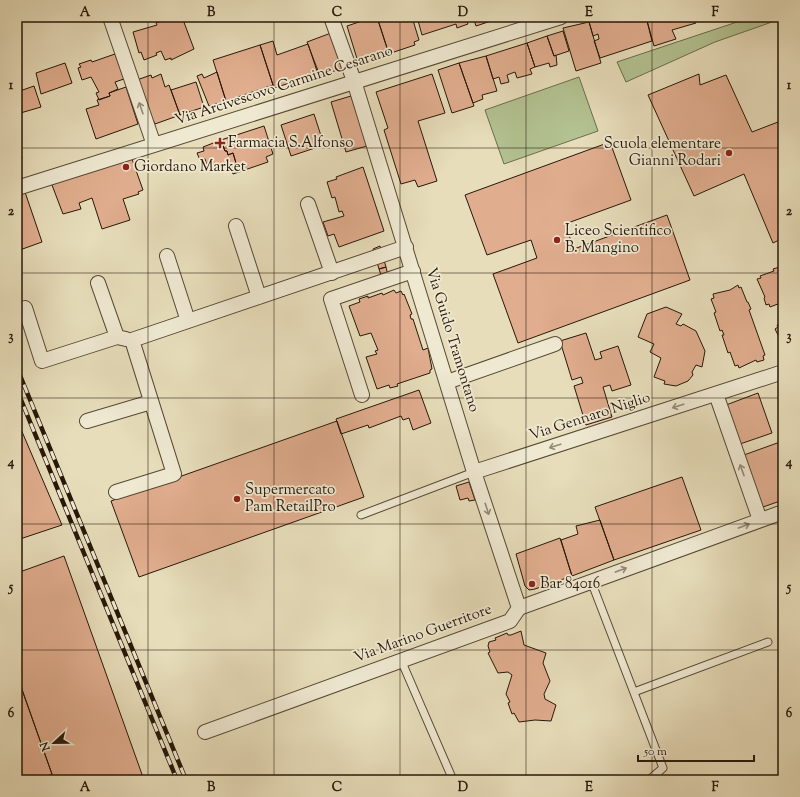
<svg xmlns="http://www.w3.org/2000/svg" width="800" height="797" viewBox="0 0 800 797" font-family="'Sorts Mill Goudy',serif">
<rect width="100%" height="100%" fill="#e7ddba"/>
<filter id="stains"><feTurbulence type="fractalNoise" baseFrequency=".005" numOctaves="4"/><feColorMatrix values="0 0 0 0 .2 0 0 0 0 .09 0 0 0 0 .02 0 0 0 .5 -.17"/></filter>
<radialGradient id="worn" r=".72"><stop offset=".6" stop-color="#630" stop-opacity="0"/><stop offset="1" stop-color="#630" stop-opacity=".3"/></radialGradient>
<path fill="#b3c291" stroke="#6d6c4d" d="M752,17h19l1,5 -57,20 -89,40 -9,-20z
M579,77l19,54 -94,33 -19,-54z"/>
<path fill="#e0ad8e" stroke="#271709" d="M172,17l1,3 9,-3 12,32 -23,11v-2l-6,2 -4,-9 -5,2 1,2 -13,5 -3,-8 -2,1 -6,-21 24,-7 -1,-2z
M367,17h10l12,37 -26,9 -1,-2 -4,1 -11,-36 21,-7z
M377,17h35l7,23 -5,2 1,3 -24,8 -1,-3 -2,1z
M417,17h48l3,7 -11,4 -1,-4 -34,11z
M473,17h30l-27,9z
M591,17h55l6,24 -52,17 -6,-17 5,-2 -1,-5 -5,2 -5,-18z
M646,17h48l2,6 -24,7 4,9 -22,7z
M694,17h17l-12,3v-2l-5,1z
M589,22l12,41 -25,8 -13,-43z
M563,31l6,20 -15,5 -7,-20z
M331,33l12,35 -23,8 -13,-34z
M547,36l7,20 2,-1 1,10 -7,2 -1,-4 -14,4 -8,-24z
M273,41l4,14 31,-11 10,30 -44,14 -14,-43z
M527,43l8,24 -5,2 2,5 -15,4 -2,-6 -8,3 2,7 -8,2 -2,-7 -6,2 -7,-23z
M260,45l13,40 -47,16 -13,-41z
M115,54l9,25 -9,3 3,7 -9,4 1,3 -11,4 -3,-7 3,-1 -8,-15 -9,3 -4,-12 3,-1 -2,-3 12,-4 1,2z
M486,56l11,35 -15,4 1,4 -10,4 -14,-40z
M65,63l7,20 -31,11 -5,-21z
M459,63l15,43 -22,7 -14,-43z
M217,72l9,29 -17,5 -12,-30 5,-2 2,4z
M161,74l4,13 4,-2 11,30 -25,9 -2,-4 -3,1 -16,-40 17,-6 1,3z
M432,74l13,39 -27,8 19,60 -19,6 -3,-7 -14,4 -17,-54 4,-2 -12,-36z
M699,74l1,11 26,-10 26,57 26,-10 5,-12v128l-10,5 -29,-69 -50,22 -46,-101z
M196,82l8,25 -24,8 -9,-25z
M34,86l7,21 -24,7v-22z
M126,87l12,37 -42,15 -10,-30 13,-4 -2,-5 13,-4 -1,-3z
M351,96l16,50 -21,6 -15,-50z
M314,114l10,31 -33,11 -10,-31z
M264,126l9,28 -7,3 2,5 -35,12 -3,-9 6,-2 -3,-10 -5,2 -1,-4h-2l-4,-11z
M221,140l4,11h2l1,4 5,-2 3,10 -27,9 -4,-13 -5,1 -3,-7 7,-2 -1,-4z
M17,141l5,17 -2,4 -3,1z
M610,142l21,58 -66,24 9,25 93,-34 23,65 -172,63 -25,-69 44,-16 -6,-18 -44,15 -22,-60z
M132,159l11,31 -5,2 1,2 -16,5 7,21 -28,9 -10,-31 -13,5 2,6 -18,5 -11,-29 1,-4z
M363,167l21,64 -45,16 -5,-13 -6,2 -5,-14 21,-6 -2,-5 -3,1 -4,-15 -3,1 -5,-16 10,-3 -1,-2z
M25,192l17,50 -25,9v-56z
M380,246l6,21 -7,2 -6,-20z
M783,266v36l-13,5 -1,-3 -3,1 -2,-7 1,-1 -8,-18 4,-1 -1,-2 14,-5 -1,-2z
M386,267l4,17 -6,1 -5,-16z
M738,285l1,3 2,-1 6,15h1l3,7 -2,1 16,45 -2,1 1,4 -7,2 -1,-2 -17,8 -1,-3 -3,1 -5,-14 -2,1 -6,-18h2l-2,-5 -2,1 -6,-18 2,-1 -5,-13 3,-1 -1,-4 17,-4z
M394,290l2,3 5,-2 2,4 1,-1 8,20 -2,1 1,4h2l10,31 5,-2 4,21 -2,1v3l-33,11 1,2 -8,2 -1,-3 -12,4 -11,-32 11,-3 -2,-3 3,-1 -7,-17 -11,3 -11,-30 11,-4 -1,-3 9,-3v2l14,-5 1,2z
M666,307l16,7 -6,10 5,2 2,-2 13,7 9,20 -3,16 -6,-2 -4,7 1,3 -5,6 -12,5 -12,-2 1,-3 -11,-4 7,-19 -11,-6 4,-8 -16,-7 9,-23z
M783,323v30l-2,-7 2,-1 -8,-16 3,-2 -1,-2z
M586,333l9,27 7,-2 -2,-6 18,-6 13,39 -19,6 -2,-6 -7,2 9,30 -26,8 -12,-39 9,-3 -2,-6 -9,3 -12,-39z
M419,390l12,33 -18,7 -4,-12 -6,2 -2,-4 -32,12 -1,-3 -27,9 -5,-15z
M758,393l14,40 -32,11 -14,-39z
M17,420l45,105 -45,15z
M337,421l27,76 -225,80 -28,-76z
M780,442l3,8v50l-20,7 -19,-52z
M682,477l19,53 -87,30 -19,-53z
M469,482l6,18 -6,1 -1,-3 -8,2 -4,-14z
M600,520l14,40 -42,16 -11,-36 17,-6 -2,-8z
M560,538l12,38 -37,13 -6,1 -4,-4 -9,-32z
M64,556l80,224h-90l-37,-105v-102z
M521,631l3,14 22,8 -3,10 7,18 -6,13 1,5 11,6 -5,16 -16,-1 -16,2 -5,-9 -2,1 -4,-11 2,-1 -4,-8 6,-19 -4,-3 -10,1 -10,-20 2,-1 -2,-6 1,-4 7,-2 -1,-2 12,-5 1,2h3z
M17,676l35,98 -17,6h-18z"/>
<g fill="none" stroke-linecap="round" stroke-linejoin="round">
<defs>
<path id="service" d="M361,515l113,-43
M591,581l72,187 -14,12
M401,660l52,120
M634,692l134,-50"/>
<path id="minor" d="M110,17l44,128
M331,17l23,64 120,391 45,136
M17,188l544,-171
M308,204l24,69
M236,226l23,71
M167,256l21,65
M98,283l19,54 9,2
M25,308l17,53 75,-24
M447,382l108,-38
M716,394l44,126
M362,395l-31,-96 82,-28
M87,421l64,-19
M474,472l309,-100
M116,492l58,-18 -42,-134 274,-93
M205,732l305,-111 9,-13 264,-96"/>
</defs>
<use href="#service" stroke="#574835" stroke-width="9"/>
<use href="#minor" stroke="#574835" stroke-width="16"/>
<use href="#service" stroke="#efe9d2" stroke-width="7"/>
<use href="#minor" stroke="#efe9d2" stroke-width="14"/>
<defs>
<path id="rail" d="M17,368l169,412
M17,390l160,390"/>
</defs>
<use href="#rail" stroke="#271709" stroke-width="4.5"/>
<use href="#rail" stroke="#efe9d2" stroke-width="3" stroke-dasharray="9" stroke-linecap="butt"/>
</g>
<defs><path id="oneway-shaft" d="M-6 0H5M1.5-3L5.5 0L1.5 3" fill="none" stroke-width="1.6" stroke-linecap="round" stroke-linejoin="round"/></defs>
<g stroke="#958a78">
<use href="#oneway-shaft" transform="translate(141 108) rotate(-109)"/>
<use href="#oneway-shaft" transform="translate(678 406) rotate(162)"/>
<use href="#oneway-shaft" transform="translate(555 446) rotate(162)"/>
<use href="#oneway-shaft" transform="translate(742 470) rotate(-110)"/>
<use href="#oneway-shaft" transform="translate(487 509) rotate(72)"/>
<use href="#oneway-shaft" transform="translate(744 526) rotate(-20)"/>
<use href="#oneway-shaft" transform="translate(621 570) rotate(-20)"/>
</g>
<path fill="none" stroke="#271709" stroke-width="1" stroke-opacity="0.55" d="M148,17v763M274,17v763M400,17v763M526,17v763M652,17v763M17,148h766M17,273h766M17,398h766M17,524h766M17,650h766"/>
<g fill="#8f2418" stroke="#efe9d2" stroke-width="1.5">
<path d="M218 137h4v4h4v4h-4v4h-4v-4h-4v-4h4z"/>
<circle cx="729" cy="153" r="4"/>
<circle cx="126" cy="167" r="4"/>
<circle cx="557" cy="240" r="4"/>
<circle cx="237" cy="499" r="4"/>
<circle cx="532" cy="584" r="4"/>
</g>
<g text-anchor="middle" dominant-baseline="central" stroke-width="3.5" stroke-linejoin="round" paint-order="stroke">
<g font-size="15" fill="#271709" stroke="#efe9d2">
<text transform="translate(284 86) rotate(-18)">Via Arcivescovo Carmine Cesarano</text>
<text transform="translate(452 340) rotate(73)">Via Guido Tramontano</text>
<text transform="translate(590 417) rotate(-18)">Via Gennaro Niglio</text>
<text transform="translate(423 634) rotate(-20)">Via Marino Guerritore</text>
</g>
<g font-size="15" fill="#271709" stroke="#efe9d2" text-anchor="start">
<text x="228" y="143">Farmacia S.Alfonso</text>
<text x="721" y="144" text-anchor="end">Scuola elementare<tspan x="721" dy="17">Gianni Rodari</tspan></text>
<text x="134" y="167">Giordano Market</text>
<text x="565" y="231">Liceo Scientifico<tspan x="565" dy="17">B. Mangino</tspan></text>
<text x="245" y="490">Supermercato<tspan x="245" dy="17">Pam RetailPro</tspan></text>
<text x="540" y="584">Bar 84016</text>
</g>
</g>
<rect width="800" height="797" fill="none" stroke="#e7ddba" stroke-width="44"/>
<g transform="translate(54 743) rotate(248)" stroke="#efe9d2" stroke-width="3" paint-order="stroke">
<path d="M0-3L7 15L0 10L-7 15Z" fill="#271709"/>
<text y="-6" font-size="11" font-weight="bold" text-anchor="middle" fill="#271709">N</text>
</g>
<path d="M638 755v6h116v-6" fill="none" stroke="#271709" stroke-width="2"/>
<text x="644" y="755" font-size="12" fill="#271709" stroke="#efe9d2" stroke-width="3" paint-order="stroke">50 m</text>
<rect x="22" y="22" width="756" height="753" fill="none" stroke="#271709" stroke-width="1.5"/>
<g font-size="13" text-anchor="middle" font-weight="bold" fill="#271709">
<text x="85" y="16">A</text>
<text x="211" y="16">B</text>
<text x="337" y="16">C</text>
<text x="463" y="16">D</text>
<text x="589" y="16">E</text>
<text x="715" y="16">F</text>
<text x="11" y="89">1</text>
<text x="789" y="89">1</text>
<text x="11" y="215">2</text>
<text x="789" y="215">2</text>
<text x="11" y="340">3</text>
<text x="789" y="340">3</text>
<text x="11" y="466">4</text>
<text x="789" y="466">4</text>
<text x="11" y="591">5</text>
<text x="789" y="591">5</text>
<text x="11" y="717">6</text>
<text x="789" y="717">6</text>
<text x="85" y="791">A</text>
<text x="211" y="791">B</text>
<text x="337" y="791">C</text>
<text x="463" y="791">D</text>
<text x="589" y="791">E</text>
<text x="715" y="791">F</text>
</g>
<rect width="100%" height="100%" filter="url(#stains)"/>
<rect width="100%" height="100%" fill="url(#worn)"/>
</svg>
